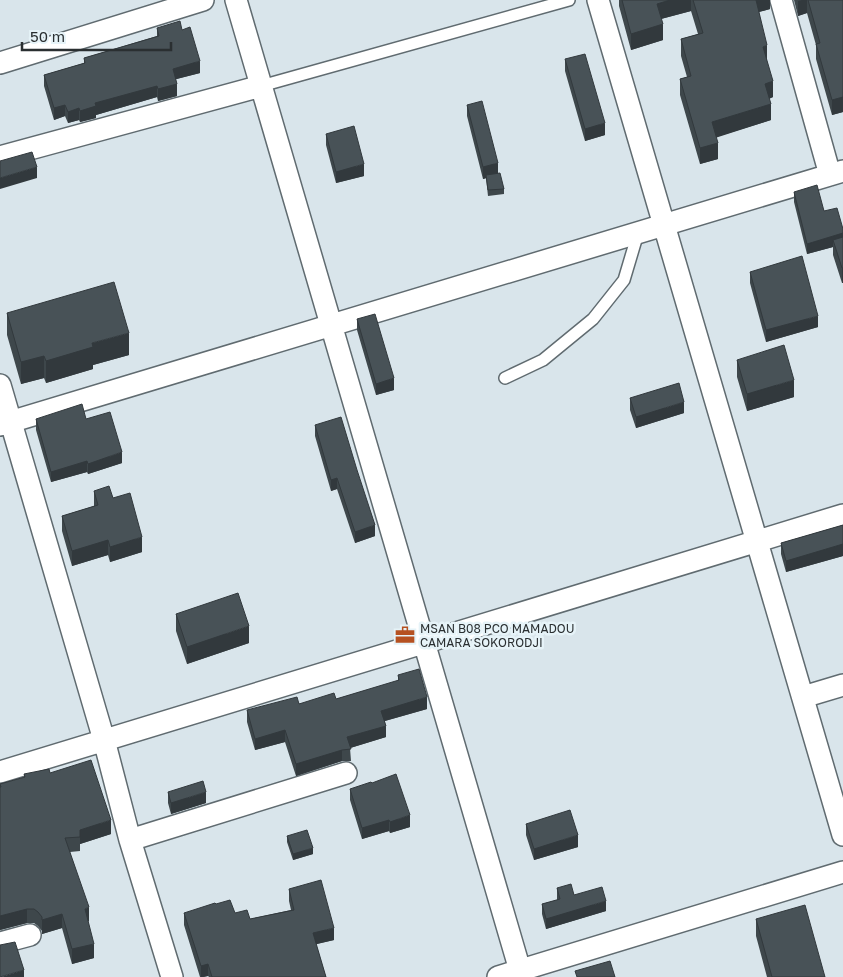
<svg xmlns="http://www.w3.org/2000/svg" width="843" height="977" viewBox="0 0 843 977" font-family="'Golos Text',sans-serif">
<rect width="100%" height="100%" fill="#d9e5eb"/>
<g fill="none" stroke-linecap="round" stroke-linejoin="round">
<defs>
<path id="lane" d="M261,86l308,-86
M505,378l38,-18 50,-41 31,-39 14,-47"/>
<path id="street" d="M236,0l286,977
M598,0l245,835
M781,0l49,175
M0,63l203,-63
M0,157l261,-71
M0,385l104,355 26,100 42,137
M0,425l843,-254
M803,697l40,-12
M0,772l843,-257
M130,840l216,-67
M0,943l30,-8
M498,977l345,-105"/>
</defs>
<use href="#lane" stroke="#606b70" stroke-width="14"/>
<use href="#street" stroke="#606b70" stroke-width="24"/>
<use href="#lane" stroke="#fff" stroke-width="11"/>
<use href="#street" stroke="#fff" stroke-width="21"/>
</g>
<path fill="#3e474b" d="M619,0h151v9l-11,3 14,85 -4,2 2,21 -55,17 2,22 -18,5 -20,-69v-16l7,-2 -6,-21v-17l17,-5 -7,-23 -30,8 2,21 -32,10 -12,-44z
M794,0h49v113v-1l-11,3 -16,-56v-14l-9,-32 -9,3z
M157,28l25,2 18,43 -24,6 1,17 -19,5 -1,-4 -61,18v3l-16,4 -1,-2 -11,3 -3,-7 -11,4 -10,-34v-11l40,-12v-5l73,-22z
M565,59l40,76 -20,6 -20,-70z
M467,105l31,68 6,16v5l-16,2 -2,-18 -3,1 -16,-63z
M326,134l38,42 -28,7 -10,-38z
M794,192l30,19 19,18 -1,54 -9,-28v-8l-26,7 -13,-52z
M750,272l68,55 -52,15 -16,-59z
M7,313l122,42 -36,10v4l-47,14 -2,-5 -23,6 -14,-49z
M357,319l37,71 -18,5 -19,-65z
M737,360l57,37 -47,14 -10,-34z
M630,398l54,15 -48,15 -6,-18z
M36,419l86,44 -34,11 -1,-2 -36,10 -15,-52z
M315,425l60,111 -20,7 -18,-54 -6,2 -16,-55z
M94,491l19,7 29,54 -32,10 -2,-7 -36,11 -10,-35v-15l32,-10z
M843,525v31l-57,16 -5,-18v-11z
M176,614l73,29 -62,21 -11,-33z
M398,675l29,34 -42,12 1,16 -36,11 1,13h-9l-46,15 -11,-34 -30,8 -8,-28v-12l89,-11 62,-18z
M50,773l61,61 -31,10v7l-10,1 19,69h-1l6,37 -22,6 -10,-36 -20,6v-3l-4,-5 -4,-3h-7l-27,7v-146l24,-6v-4z
M350,789l60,38 -20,6 -1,-2 -27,8 -12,-39z
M168,792l38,11 -35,11 -3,-11z
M526,824l52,23 -44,13 -8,-25z
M287,836l26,18 -20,6 -6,-18z
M557,888l17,7 32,16 -60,18 -4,-15v-10l15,-4z
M289,889l45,51 -18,4 10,33h-117l-1,-1 -4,1h-4l-16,-52v-12h51l15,6 41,-9 -2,-9z
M756,919l69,58h-58l-11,-41z"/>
<path fill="#32393d" d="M670,0h21v11l-34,9v-16z
M755,0h15v9l-15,4z
M802,0h5v13l-9,3v-15z
M663,24v16l-32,10v-16z
M767,45v17l-4,-15z
M200,61v12l-27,7v-11z
M773,81v16l-8,3v-16z
M177,84v12l-19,5v-12z
M157,86v11l-61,18v3l-16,4v-11l15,-8z
M843,97v15l-11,3v-15z
M771,104v16l-59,19v-17z
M65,105v11l-11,4v-12z
M79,108v12l-11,3v-11z
M605,123v12l-20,6v-12z
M718,143v16l-18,5v-16z
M498,163v12l-15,4v-12z
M364,164v12l-28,7v-11z
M37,167v11l-37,11v-11z
M843,233v11l-10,-4v7l-26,7v-10z
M842,268h1v15h-1z
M818,316v11l-52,15v-12z
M129,333v22l-36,10v4l-47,14v-22l46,-18z
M44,356v22l-23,6v-22z
M394,378v12l-18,5v-11z
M794,380v17l-47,14v-17z
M684,402v11l-48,15v-11z
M122,452v11l-34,11v-10z
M87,461v11l-36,10v-10z
M337,478v11l-6,2v-11z
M375,525v11l-20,7v-11z
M142,537v15l-32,10v-15z
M108,540v15l-36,11v-15z
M843,544v12l-57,16v-11z
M249,626v17l-62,21v-17z
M427,697v12l-46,13v-11z
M386,726v11l-39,12v-12z
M285,730v12l-30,8v-11z
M342,750v11l-46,15v-12z
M206,792v11l-35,11v-11z
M410,815v12l-20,6v-11z
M111,820v14l-31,10v-14z
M389,820v11l-27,8v-11z
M578,835v12l-44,13v-11z
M313,848v6l-20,6v-6z
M606,901v10l-60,18v-10z
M89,907v14l-4,2v-14z
M27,909v14l-27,7v-14z
M62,914v14l-20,6v-14z
M334,928v12l-21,5v-12z
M94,944v14l-22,6v-15z
M208,964v12l-7,1v-11z
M24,970v7h-23z"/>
<path fill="#485257" stroke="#32393d" d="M622,0h48l-13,4 6,20 -32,10z
M693,0h63l11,45 -4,2 10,34 -8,3 6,20 -59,18 6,21 -18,5 -20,-69 11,-3 -10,-37 22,-6z
M808,0h35v98v-1l-11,3 -16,-56 4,-1z
M180,21l2,9 8,-3 10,34 -27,8 4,15 -19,5 -1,-3 -62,17 1,3 -16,5 -1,-3 -11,4 -3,-7 -11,3 -10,-33 41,-12 -1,-5 75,-22 -2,-8z
M585,54l20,69 -20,6 -20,-70z
M482,101l16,62 -15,4 -16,-62z
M354,126l10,38 -28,8 -10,-38z
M32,152l5,15 -37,11v-17z
M500,173l4,16 -16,1 -2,-15z
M817,185l7,26 13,-3 6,21v4l-36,11 -13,-52z
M843,237v31h-1l-9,-28z
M802,256l16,60 -52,14 -16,-58z
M114,282l15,51 -37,10 1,4 -47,14 -2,-5 -23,6 -14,-49z
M375,314l19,64 -18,6 -19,-65z
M784,345l10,35 -47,14 -10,-34z
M679,383l5,19 -48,15 -6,-19z
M82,404l4,15 24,-7 12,40 -34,12 -1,-3 -36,11 -15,-53z
M341,417l16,53 18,55 -20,7 -18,-54 -6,2 -16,-55z
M109,486l4,12 17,-5 12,44 -32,10 -2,-7 -36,11 -10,-35 36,-11 -4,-14z
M843,525v19l-57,17 -5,-18z
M238,593l11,33 -62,21 -11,-33z
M419,669l8,28 -46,14 5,15 -39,11 4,12 -9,1 -46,14 -11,-34 -30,9 -8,-29 50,-13 2,7 35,-11 2,6 63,-19 -1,-5z
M91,760l20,60 -31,10v7l-15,1 24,69 -4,2 9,35 -22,5 -10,-35 -20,6v-3l-4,-5 -4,-3h-7l-27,7v-129h1l-1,-3 25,-7 -1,-3 25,-5 1,4z
M396,774l14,41 -20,7 -1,-2 -27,8 -12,-39 21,-7 1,1z
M203,781l3,11 -35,11 -3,-11z
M570,810l8,25 -44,14 -8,-25z
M307,830l6,18 -20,6 -6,-18z
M321,880l13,48 -21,5 13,44h-114l-4,-13 -7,2 -17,-53 31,-10 1,1 14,-4 5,13 12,-3 3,9 44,-9 -5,-21z
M571,884l3,11 28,-8 4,14 -60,18 -4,-15 18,-5 -3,-11z
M805,905l20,72h-53l-16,-58z
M15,942l9,28 -24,7v-32z
M610,961l5,16h-38l-2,-6z"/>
<defs>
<symbol id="office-bare" viewBox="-9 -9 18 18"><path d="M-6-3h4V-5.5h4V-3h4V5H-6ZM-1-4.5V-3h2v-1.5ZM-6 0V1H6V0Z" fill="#b65121" stroke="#e6f3f8" stroke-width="2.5" paint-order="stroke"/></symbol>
</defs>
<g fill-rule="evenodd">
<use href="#office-bare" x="391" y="621" width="28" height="28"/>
</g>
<g text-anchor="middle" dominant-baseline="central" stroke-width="5" stroke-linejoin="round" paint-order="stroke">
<g font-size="12" fill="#2a2f31" stroke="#e6f3f8" text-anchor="start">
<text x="420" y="628">MSAN B08 PCO MAMADOU<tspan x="420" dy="14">CAMARA SOKORODJI</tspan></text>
</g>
</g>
<path d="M22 42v8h149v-8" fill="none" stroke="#2a2f31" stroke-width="2.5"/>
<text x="30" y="42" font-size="15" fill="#2a2f31" stroke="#e6f3f8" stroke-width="4" paint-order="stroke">50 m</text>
</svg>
